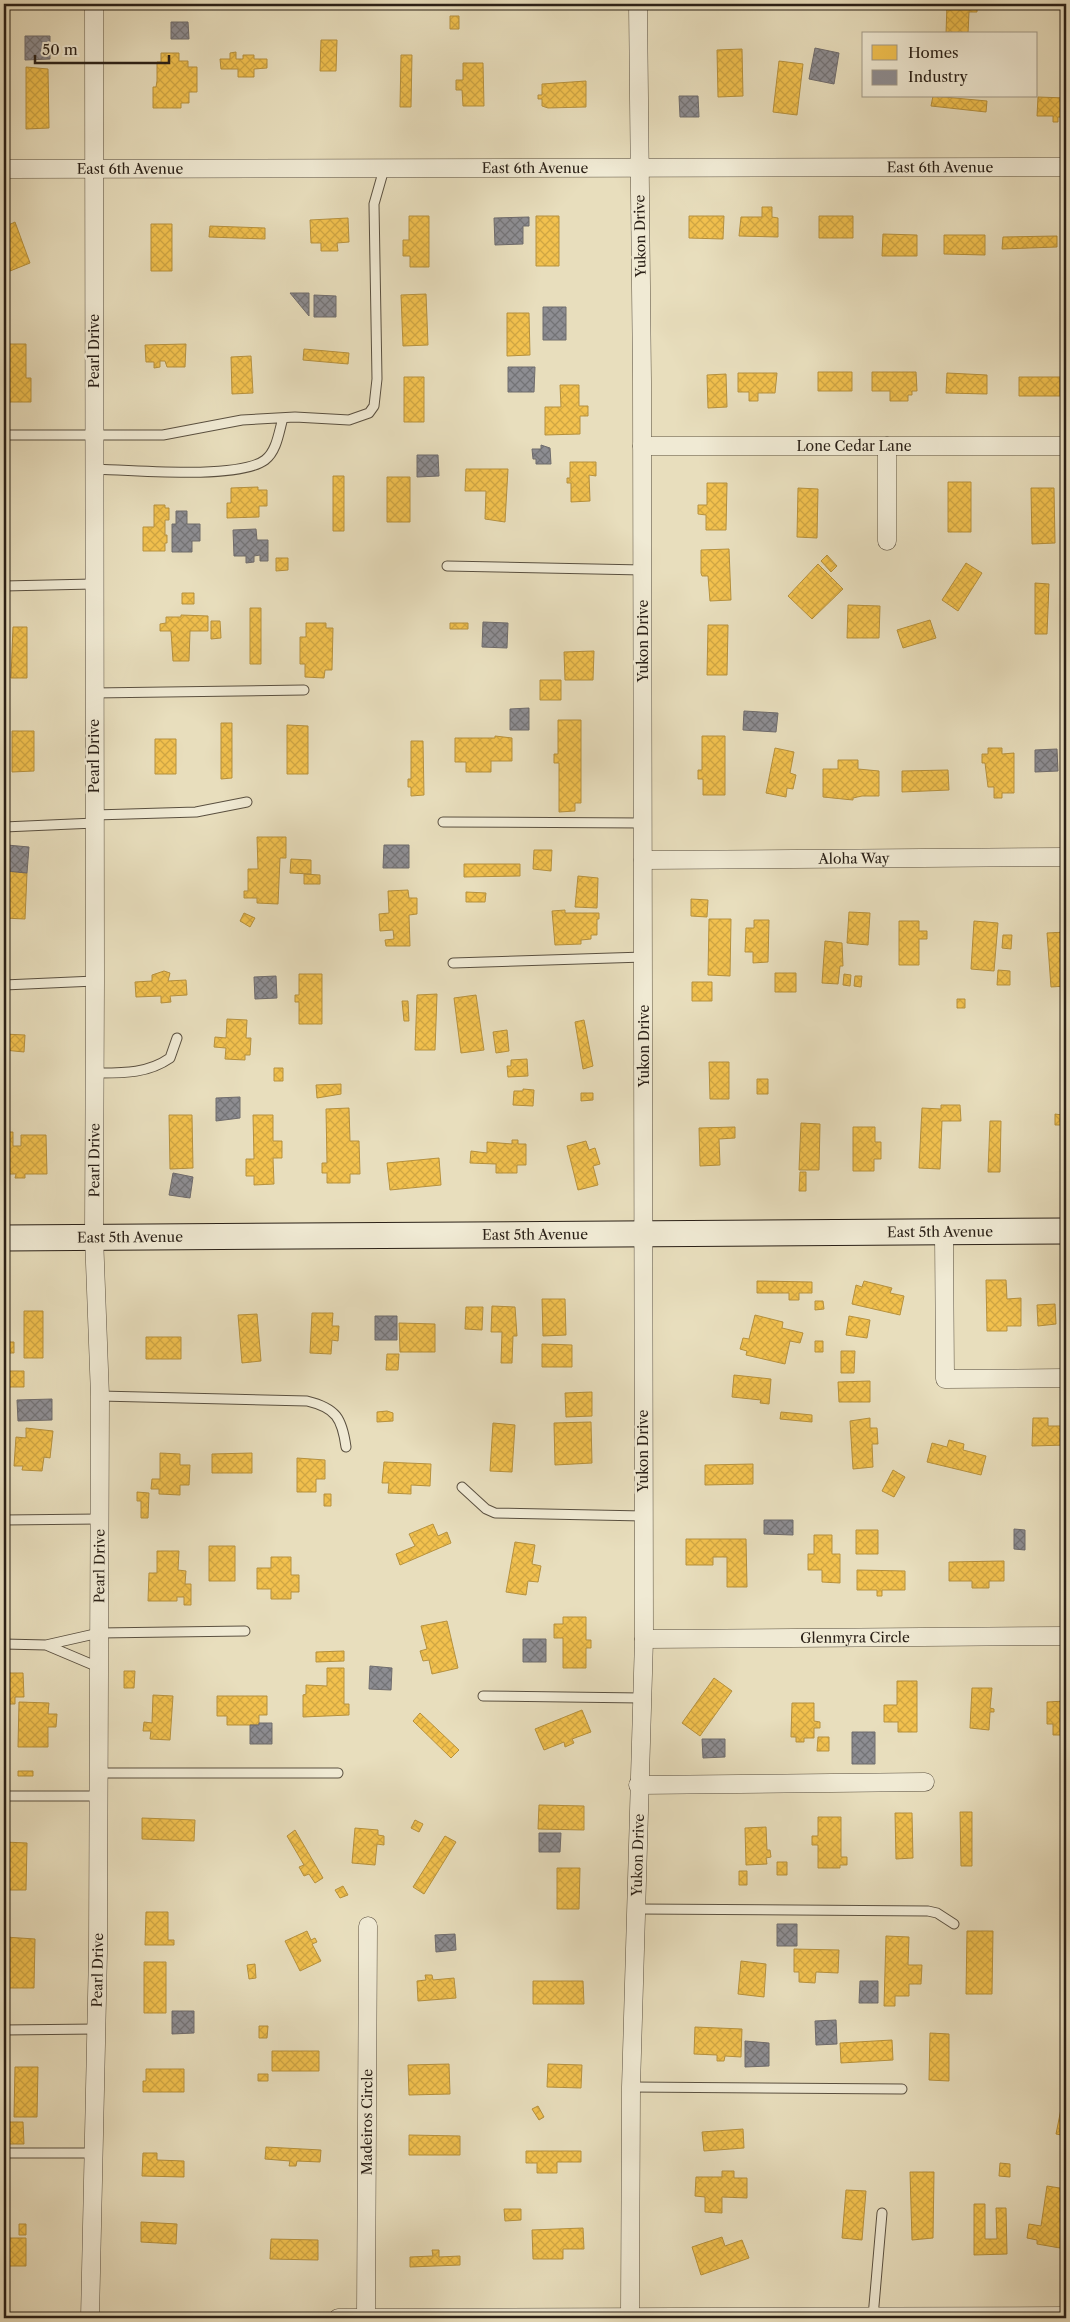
<svg xmlns="http://www.w3.org/2000/svg" width="1070" height="2322" viewBox="0 0 1070 2322" font-family="'Libre Caslon Text',serif">
<defs>
<pattern id="homes-cross-hatch" width="8" height="8" patternUnits="userSpaceOnUse" patternTransform="scale(1.25)"><rect width="8" height="8" fill="#f2c14e"/><path d="M0 0l8 8M0 8l8-8" fill="none" stroke="#d0a643"/></pattern>
<pattern id="industry-cross-hatch" width="8" height="8" patternUnits="userSpaceOnUse" patternTransform="scale(1.25)"><rect width="8" height="8" fill="#8d8d92"/><path d="M0 0l8 8M0 8l8-8" fill="none" stroke="#737376"/></pattern>
</defs>
<rect width="100%" height="100%" fill="#e8debd"/>
<filter id="stains"><feTurbulence type="fractalNoise" baseFrequency=".004" numOctaves="4"/><feColorMatrix values="0 0 0 0 .2 0 0 0 0 .09 0 0 0 0 .02 0 0 0 .5 -.17"/></filter>
<radialGradient id="worn" r=".72"><stop offset=".6" stop-color="#630" stop-opacity="0"/><stop offset="1" stop-color="#630" stop-opacity=".3"/></radialGradient>
<path fill="url(#homes-cross-hatch)" stroke="#b6913e" d="M947,4h30v8h-8l-1,22h-22z
M450,16h9v13h-9z
M321,40h16l-1,31h-16z
M742,49l1,47 -25,1 -1,-47z
M236,52v7h7v-4h11v4h13v9l-13,1v8h-16v-8h-17l-1,-10h10v-6z
M161,53h18v8h9v6h9v25h-8v11h-8v5h-28v-21h3l1,-6v-19h4z
M401,55h11l-1,52h-11z
M779,61l24,3 -6,51 -24,-3z
M463,63h20l1,43h-21l-1,-16h-6v-10h7z
M26,67l22,2 1,59 -23,1z
M586,81v26l-38,1 -6,-2v-7h-4v-4h4v-11z
M933,96l54,5 -1,11 -55,-6z
M1038,97l28,1v19h-8v5h-5v-6h-16z
M762,207h10v10l6,1v19l-39,-1 2,-19h21z
M409,216h20v51h-19v-11h-7v-16h6z
M536,216h23v50h-23z
M689,216h35l-1,23 -34,-1z
M819,216h34v22h-34z
M348,218l1,24 -12,1 1,8h-17v-8h-10l-1,-23z
M15,222l15,41 -20,8 -3,-7 -3,2v-39z
M151,224h21v47h-21z
M210,226l55,2v11l-56,-2z
M883,234l34,1v21h-35z
M944,235h41v20l-41,-1z
M1057,236v11l-55,2 1,-12z
M426,294l2,51 -25,1 -2,-51z
M507,313h22l1,42 -23,1z
M4,344h22v34h5v24h-27z
M186,344l-1,23h-18l-2,-6h-5v6l-6,1v-6h-8l-1,-17z
M304,349l45,4 -1,11 -45,-4z
M251,356l2,37 -21,1 -1,-37z
M818,372h34v19h-34z
M872,372h44l1,19h-5v4h-4v6h-18v-10h-18z
M738,373h39l-2,20h-17v8h-9v-9h-11z
M947,373l40,2v19l-41,-1z
M726,374l1,33 -19,1 -1,-33z
M404,377h20v45h-20z
M1019,377h41v19h-41z
M560,385h19v21h9v10h-8v18l-35,1v-28h16z
M570,462h26v14l-7,-1 1,26 -19,1v-19h-4v-5h3z
M466,469h42l-3,53 -20,-3 1,-28h-21z
M333,476h11v55h-11z
M387,477h23v45h-23z
M948,482h23v50h-23z
M707,483h20l-1,47h-20v-15l-8,-1v-9h9z
M258,487v3h9v16h-8v11l-32,1v-15h4v-15z
M798,488l20,1 -1,49 -20,-1z
M1031,488h23l1,55 -23,1z
M154,505h11v3h4v12h-4v15h2v8h-2v8h-22v-24h11z
M729,549l2,51 -21,1 -2,-25h-6l-1,-3v-23z
M827,555l10,11 -6,6 -10,-11z
M276,558h12v12l-12,1z
M966,563l16,10 -24,38 -16,-11z
M818,564l25,25 -31,30 -24,-23z
M1035,583l14,1 -2,50h-12z
M182,593h12v11h-12z
M848,605l32,1 -1,32h-32z
M250,608h11v56h-11z
M181,615l27,1v15h-18l-1,30h-16l-2,-30h-11v-7l6,-1v-6h15z
M930,620l6,18 -33,10 -6,-18z
M211,621h9l1,17 -10,1z
M306,623h20v5h7l-1,42h-7l-1,8 -19,-1v-13h-5v-27h6z
M450,623h18v6h-18z
M708,625h20l-1,50h-20z
M13,627h14v51h-16z
M594,651l-1,29h-28l-1,-28z
M540,680h21v20h-21z
M558,720h23v83h-6v8l-16,1v-49h-5v-9h4z
M221,723h11v55l-11,1z
M287,725l21,1v48h-21z
M12,731h22v40l-22,1z
M495,736l17,2v23h-21v11h-25v-10h-11v-24h40z
M702,736h23v59h-22v-16h-5v-9h4z
M155,739h21v35h-21z
M411,741h12l1,54 -13,1v-9h-3v-8h3z
M775,748l19,4 -4,21 6,2 -3,14 -6,-1 -1,9 -20,-4z
M988,748h14v6l12,-1v40h-12v5h-8v-11h-6l-3,-24h-3v-9h6z
M838,760h20v9l21,2v25h-17l-9,2v2l-30,-3v-28h15z
M948,770l1,20 -47,2v-21z
M257,837h29v21h-6l-2,46 -21,-1v-5h-13v-7h4v-22h10z
M534,850h18l-1,21 -18,-2z
M291,859l20,1v14l-21,-1z
M464,864h56v12l-56,1z
M6,871l21,2 -2,46 -21,-1z
M304,874l16,1v9h-16z
M578,876l20,2 -1,30 -22,-1z
M408,890l1,8h8v16l-8,1 1,31h-24l-1,-6 9,-1 -1,-9 -13,1 -1,-17 10,-1 -1,-22z
M466,892l20,1 -1,9h-19z
M691,899l17,1 -1,17 -16,-1z
M565,910v3h34v6h-2v16h-6v4l-10,1v4l-26,1 -3,-34z
M849,912l21,1 -2,32 -21,-2z
M244,913l11,5 -5,9 -10,-6z
M709,919h22l-1,57 -22,-1z
M754,920h15l-1,42 -15,1v-11h-8l1,-24h8z
M899,921h20v10h8v8h-8v26h-20z
M974,921l24,2 -4,48 -23,-2z
M1066,932v54l-15,1 -4,-54z
M1003,935h9l-1,14 -9,-1z
M825,941l17,2 1,23h-3l-2,18 -16,-1z
M998,970l12,1v14h-13z
M164,971l6,2 -2,8 18,-1 1,15 -17,1 1,6 -10,1v-7l-25,1 -1,-15 17,-1v-6z
M775,973h21v19h-21z
M299,974h23v50h-23v-22h-4v-7h4z
M844,974l7,1 -1,11 -7,-1z
M855,976h7l-1,11 -7,-1z
M692,982h20v19h-20z
M437,994l-2,56h-20l2,-55z
M476,995l8,55 -23,3 -7,-55z
M957,999h8v9h-8z
M402,1001h6l1,20h-5z
M227,1019l20,1 -1,18h5l-1,17h-5v5l-20,-1 1,-11 -12,-1 1,-10 11,1z
M584,1020l9,46 -10,3 -8,-47z
M507,1030l2,21 -13,2 -3,-21z
M4,1034l21,1 -1,17 -20,-2z
M527,1059l1,17 -20,1 -1,-11h4v-6z
M709,1062h20v37h-19z
M274,1068h9v13h-9z
M757,1079h11v15h-11z
M341,1084v10l-24,4 -1,-13z
M523,1089l11,1 -1,16 -20,-1 1,-14h9z
M581,1093h12v7l-12,1z
M941,1105h19l1,16h-19l-2,48 -21,-1 3,-60 19,1z
M349,1108l1,33h9l1,33h-10v9h-23v-10h-5v-10h5l-1,-54z
M1055,1114l7,1v10h-7z
M169,1115h23l1,53 -23,1z
M253,1115h20v26h9v17h-9l1,26 -20,1v-9h-8v-17h8z
M1066,1115v39h-2z
M990,1121h11l-1,51h-12z
M801,1123l19,1 -1,46h-20z
M735,1127v11l-16,1 1,26 -20,1 -1,-38z
M853,1127h22v15h6v17h-7v12h-21z
M4,1132h9v14h8v-11h25l1,39h-22v4h-10l1,-4h-12z
M512,1140h6v4h8v21h-9v8h-21v-9l-26,-1 1,-12 16,2v-11l25,2z
M586,1141l3,9 6,-2 5,16 -7,2 5,19 -20,5 -11,-44z
M439,1158l2,27 -51,5 -3,-27z
M800,1172h6v19h-7z
M986,1280h20l1,19 14,-1v28h-14v5h-20z
M757,1281l55,1v11h-13v7h-10v-7h-32z
M864,1281l28,7 -2,5 14,3 -4,19 -48,-11 4,-19 6,2z
M542,1299h23l1,36 -23,1z
M815,1301h8l1,8 -9,1z
M1055,1304l1,20 -18,2 -1,-21z
M492,1306l23,1 2,29h-4l-1,27h-11l1,-31h-11z
M466,1307h17l-1,23 -17,-1z
M24,1311h19v47h-19z
M312,1313h21l-1,13h7l-1,15 -6,-1 -1,14 -21,-1z
M257,1314l4,47 -19,2 -4,-48z
M755,1315l28,7 -1,6 21,5 -3,10 -10,-2 -5,23 -39,-9 1,-4 -7,-2 3,-11 6,1z
M849,1316l21,4 -3,18 -21,-3z
M399,1323l36,1v28h-35z
M146,1337h35v22h-35z
M815,1341h8v11h-8z
M6,1342h8v11h-8z
M542,1344l30,1v22h-30z
M841,1351h14l-1,22h-13z
M387,1354h12l-1,16h-12z
M4,1371h20v16h-20z
M734,1375l37,4 -2,25 -9,-1 1,-3 -29,-3z
M870,1381v21h-31l-1,-20z
M592,1392v24l-26,1 -1,-24z
M387,1411l6,2v8l-16,1v-10z
M781,1412l31,3v7l-32,-3z
M870,1418v10h7l1,16h-6l1,23 -20,2 -3,-48z
M1033,1418h15v8h18v19l-34,1z
M591,1422l1,41 -37,2 -1,-42z
M493,1423l22,2 -3,47 -22,-1z
M26,1428l27,3 -3,27 -6,-1 -2,14 -20,-1 1,-4h-9l2,-29 10,1z
M949,1440l15,4 -1,6 23,6 -5,19 -54,-13 5,-19 15,4z
M160,1453l20,1v11h10l-1,20h-9v10l-21,-1v-5h-8l1,-10h8z
M252,1453v20h-40v-19z
M297,1458l28,2v19h-9v13h-19z
M384,1462l47,2 -1,22 -19,-1v9l-23,-1 1,-10h-7z
M753,1464v20l-48,1v-20z
M893,1470l12,7 -11,20 -12,-6z
M137,1492l12,1 -1,25h-7v-17h-4z
M324,1494h7v12h-7z
M433,1524l5,12 9,-4 4,11 -51,22 -4,-11 19,-8 -6,-12z
M856,1530h22v24h-22z
M814,1535h18v19h8v29l-18,-1v-12h-14v-16h6z
M686,1539h60l1,48h-20v-30h-14v8h-27z
M515,1542l20,3 -3,19 9,2 -3,16 -10,-1 -2,14 -20,-3z
M209,1546h26v35h-26z
M157,1551h22l-1,19 8,1 -1,13h6v21h-7v-8h-7v4h-29l1,-28h8z
M271,1557h20v18h8v17h-8v7h-20v-10h-14v-21h14z
M1004,1561v20h-15v7h-17v-7h-23v-19z
M857,1570l48,1v19h-23v6h-5v-6h-20z
M563,1617h23v23h5v8h-5v20h-23v-30h-9v-14h9z
M447,1621l11,47 -26,6 -3,-14 -6,1 -3,-10 7,-2 -6,-23z
M344,1651v10l-28,1v-10z
M327,1668h17v36h5v11l-46,2v-22l3,-1v-9l21,1z
M124,1671h11l-1,17h-10z
M4,1673h19l1,24h-9v7h-11z
M714,1678l18,13 -32,45 -18,-13z
M897,1681h20v51h-19v-10h-14v-17h13z
M972,1688h20l-2,20 4,1v3h-4l-1,18 -19,-2z
M153,1695l20,1 -3,44 -20,-1 1,-8h-8l1,-9 8,1z
M1066,1695v40h-13v-11h-6v-22l19,-1z
M217,1696h50v19h-8v10h-32v-9h-10z
M19,1702l30,1 -1,11h9l-1,13h-8v20h-30z
M792,1703h22v18l6,1v6h-6v10h-10v4h-8v-5h-5z
M582,1710l9,22 -19,7 2,4 -9,4 -1,-5 -20,8 -9,-21z
M420,1713l39,37 -8,8 -38,-37z
M818,1737h11v14h-12z
M18,1771h15v5h-15z
M539,1805l45,1v24l-46,-1z
M960,1812h12v54h-11z
M895,1813h17l1,45 -17,1z
M818,1817h23v40h6v8h-7v3h-22v-23h-6v-9h6z
M142,1818l53,2 -1,21 -52,-2z
M415,1820l8,4 -4,8 -8,-4z
M766,1827l1,23h3l1,7 -5,1 1,6 -21,1 -1,-37z
M355,1828l23,2v5l6,1v9l-7,-1 -2,21 -23,-2z
M295,1830l28,48 -8,5 -6,-9 -5,2 -5,-9 5,-2 -17,-29z
M445,1836l11,6 -32,52 -11,-7z
M4,1842l23,1 -1,47h-22z
M777,1862h10v13h-10z
M557,1868h23l-1,41h-22z
M739,1871h8v14h-8z
M343,1886l5,9 -8,3 -5,-8z
M146,1912h22v28h6v5h-29z
M307,1931l4,9 4,-2 2,4 -5,2 9,17 -21,10 -15,-30z
M967,1931h26l-1,63h-26z
M886,1936l23,1 -1,28h14l-1,19h-12v12h-14v10h-11z
M5,1937l30,2 -1,49h-29z
M794,1949l45,1 -1,23 -22,-1 -1,11 -16,-1v-10h-5z
M741,1961l25,3 -2,33 -26,-3z
M144,1962h22v51h-22z
M255,1964l1,14 -7,1 -2,-14z
M425,1975h7l1,5 21,-2 2,20 -38,3 -1,-20 9,-1z
M533,1981h50l1,23h-51z
M259,2026h9l-1,12h-8z
M695,2027l47,2 -1,28 -16,-1 -1,5h-7v-6l-23,-1z
M930,2033l19,1v47l-20,-1z
M892,2040l1,20 -52,3 -1,-20z
M272,2051h47v20h-47z
M449,2064l1,30 -41,1 -1,-30z
M548,2064l34,1 -1,23 -34,-1z
M15,2067h23l-1,50h-23z
M146,2069h38v23h-41v-11h3z
M258,2074h10v7h-10z
M1066,2084v52l-10,-2z
M538,2106l6,11 -5,3 -7,-11z
M4,2122h19l1,22h-20z
M743,2129l1,19 -40,3 -2,-19z
M409,2135l51,1v19h-51z
M266,2147l55,3 -1,12 -23,-1 -1,5h-7l1,-5 -25,-2z
M526,2151h55v11h-24v11h-20v-10h-11z
M143,2153h14v7l27,1v16l-42,-1z
M1000,2163l10,1v13l-11,-1z
M722,2171h12v7h13v20l-25,-1v16l-17,-1v-15l-10,-1 1,-19h26z
M910,2172h24l-1,66 -21,2z
M4,2181h5l-1,22h-4z
M1047,2186l19,3v24l-6,35 -23,-4v-4l-10,-2 2,-14 12,2z
M846,2190l20,1 -4,49 -20,-2z
M974,2204h11v35h12l-1,-31h10l1,46 -33,1z
M504,2209h17v11l-16,1z
M141,2222l36,2 -1,20 -35,-2z
M19,2224h7v11h-7z
M583,2228l1,21h-21v10h-30l-1,-29z
M722,2237l3,9 17,-6 7,18 -48,17 -9,-28z
M4,2238h22v28h-19v-6h-3z
M271,2239l47,1v20l-48,-1z
M432,2250h7v7l21,-1v9l-50,2v-10l23,-1z"/>
<path fill="url(#industry-cross-hatch)" stroke="#6f6c6d" d="M171,22h17l1,17h-18z
M25,36h25v23l-25,1z
M815,48l24,5 -5,31 -25,-5z
M679,96h19l1,21h-19z
M529,217v9h-6v18l-28,1 -1,-27z
M290,293h19v23z
M314,295l22,1v21h-22z
M543,307h23v33h-23z
M508,367h27l-1,25h-26z
M541,445l9,3 1,16h-15v-5h-3l-1,-10h9z
M417,455h21l1,21 -22,1z
M176,511h11v13h13v17h-8v11h-20v-28h4z
M256,529l1,11h11v21h-8v-6l-6,1v6l-8,1v-7h-12l-1,-26z
M483,622l25,1 -1,25 -25,-1z
M529,708v22h-19v-21z
M744,711l34,2 -2,19 -33,-2z
M1057,749l1,22 -23,1v-22z
M7,845l22,2 -2,26 -21,-2z
M384,845h25v23h-26z
M276,976l1,22 -22,1 -1,-22z
M240,1097v21l-24,3v-23z
M173,1173l20,4 -3,21 -21,-3z
M375,1316h22v24h-22z
M52,1399v21l-34,1 -1,-21z
M764,1520h29v15l-29,-1z
M1014,1529l11,1v20l-11,-1z
M523,1639h23v23h-23z
M370,1666l22,2 -1,22 -22,-1z
M259,1723h13v21h-22v-19h9z
M852,1732h23v32h-23z
M702,1739h23v18l-22,1z
M539,1833h22l-1,19h-21z
M777,1924h20v22h-20z
M455,1934l1,16 -20,2 -1,-17z
M860,1981h18v22h-19z
M172,2011h22v22l-22,1z
M836,2020l1,24 -21,1 -1,-24z
M745,2041l24,2v23l-24,1z"/>
<g fill="none" stroke-linecap="round" stroke-linejoin="round">
<defs>
<path id="lane" d="M4,435h159l79,-15 53,-3 54,3 20,-7 5,-7 3,-27 -3,-175 10,-35
M94,469c36,1 144,11 171,-9 12,-9 14,-29 18,-42
M447,566l196,4
M4,586l89,-2
M94,693l210,-3
M95,815l101,-3 51,-10
M443,822l200,1
M4,827l91,-4
M453,963l191,-6
M4,985l91,-4
M95,1073c27,0 52,1 75,-15l7,-20
M100,1396l207,5c29,7 35,17 39,46
M462,1487l24,22 9,4 149,3
M4,1520l95,-1
M4,1644l42,1
M98,1667l-52,-22 53,-12 146,-2
M483,1696l158,2
M98,1773h240
M4,1796h94
M638,1909l290,2 9,2 17,11
M4,2030l92,-1
M631,2087l271,2
M4,2153h89
M873,2317l9,-104"/>
<g id="street">
<path id="s1" d="M4,169l1062,-2"/>
<path id="s2" d="M642,446h424"/>
<path d="M887,446v95"/>
<path id="s3" d="M643,860l423,-3"/>
<path d="M944,1232l1,147 121,-1"/>
<path id="s4" d="M644,1639l422,-3"/>
<path d="M638,1785l287,-3"/>
<path id="s5" d="M630,2316l1,-229 13,-448 -2,-1258 -4,-377"/>
<path id="s6" d="M90,2318l8,-366 2,-556 -6,-160 1,-255 -1,-977"/>
<path d="M338,2318l728,-2"/>
<path id="s7" d="M366,2318l2,-392"/>
</g>
<g id="secondary">
<path id="s8" d="M4,1238l1062,-7"/>
</g>
</defs>
<use href="#lane" stroke="#5a5040" stroke-width="11"/>
<use href="#street" stroke="#5a5040" stroke-width="19"/>
<use href="#secondary" stroke="#2a2017" stroke-width="27"/>
<use href="#lane" stroke="#f0ead4" stroke-width="9"/>
<use href="#street" stroke="#f0ead4" stroke-width="18"/>
<use href="#secondary" stroke="#f0ead4" stroke-width="25"/>
</g>
<g text-anchor="middle" dominant-baseline="central" stroke-width="5" stroke-linejoin="round" paint-order="stroke">
<g font-size="14" fill="#2a2017" stroke="#f0ead4">
<text stroke="none"><textPath href="#s1" startOffset="936">East 6th Avenue</textPath></text>
<text stroke="none"><textPath href="#s1" startOffset="126">East 6th Avenue</textPath></text>
<text stroke="none"><textPath href="#s1" startOffset="531">East 6th Avenue</textPath></text>
<text transform="translate(640 236) rotate(-91)">Yukon Drive</text>
<text transform="translate(94 351) rotate(-90)">Pearl Drive</text>
<text stroke="none"><textPath href="#s2" startOffset="212">Lone Cedar Lane</textPath></text>
<text transform="translate(643 641) rotate(-90)">Yukon Drive</text>
<text transform="translate(94 756) rotate(-90)">Pearl Drive</text>
<text stroke="none"><textPath href="#s3" startOffset="211">Aloha Way</textPath></text>
<text transform="translate(644 1046) rotate(-90)">Yukon Drive</text>
<text stroke="none"><textPath href="#s6" startOffset="1158">Pearl Drive</textPath></text>
<text stroke="none"><textPath href="#s8" startOffset="936">East 5th Avenue</textPath></text>
<text stroke="none"><textPath href="#s8" startOffset="531">East 5th Avenue</textPath></text>
<text stroke="none"><textPath href="#s8" startOffset="126">East 5th Avenue</textPath></text>
<text transform="translate(643 1451) rotate(-90)">Yukon Drive</text>
<text stroke="none"><textPath href="#s6" startOffset="752">Pearl Drive</textPath></text>
<text stroke="none"><textPath href="#s4" startOffset="211">Glenmyra Circle</textPath></text>
<text stroke="none"><textPath href="#s5" startOffset="461">Yukon Drive</textPath></text>
<text stroke="none"><textPath href="#s6" startOffset="348">Pearl Drive</textPath></text>
<text stroke="none"><textPath href="#s7" startOffset="196">Madeiros Circle</textPath></text>
</g>
</g>
<rect width="1070" height="2322" fill="none" stroke="#e8debd" stroke-width="20"/>
<rect x="5" y="5" width="1060" height="2312" fill="none" stroke="#2a2017" stroke-width="2.5"/>
<rect x="10" y="10" width="1050" height="2302" fill="none" stroke="#2a2017"/>
<rect x="862" y="32" width="175" height="65" fill="#f0ead4" stroke="#a19988"/>
<rect x="872" y="45" width="25" height="15" fill="#f2c14e" stroke="#a19988"/>
<text x="908" y="58" font-size="15" fill="#2a2017">Homes</text>
<rect x="872" y="70" width="25" height="15" fill="#8d8d92" stroke="#a19988"/>
<text x="908" y="82" font-size="15" fill="#2a2017">Industry</text>
<path d="M35 55v8h134v-8" fill="none" stroke="#2a2017" stroke-width="2.5"/>
<text x="42" y="55" font-size="15" fill="#2a2017" stroke="#f0ead4" stroke-width="4" paint-order="stroke">50 m</text>
<rect width="100%" height="100%" filter="url(#stains)"/>
<rect width="100%" height="100%" fill="url(#worn)"/>
</svg>
